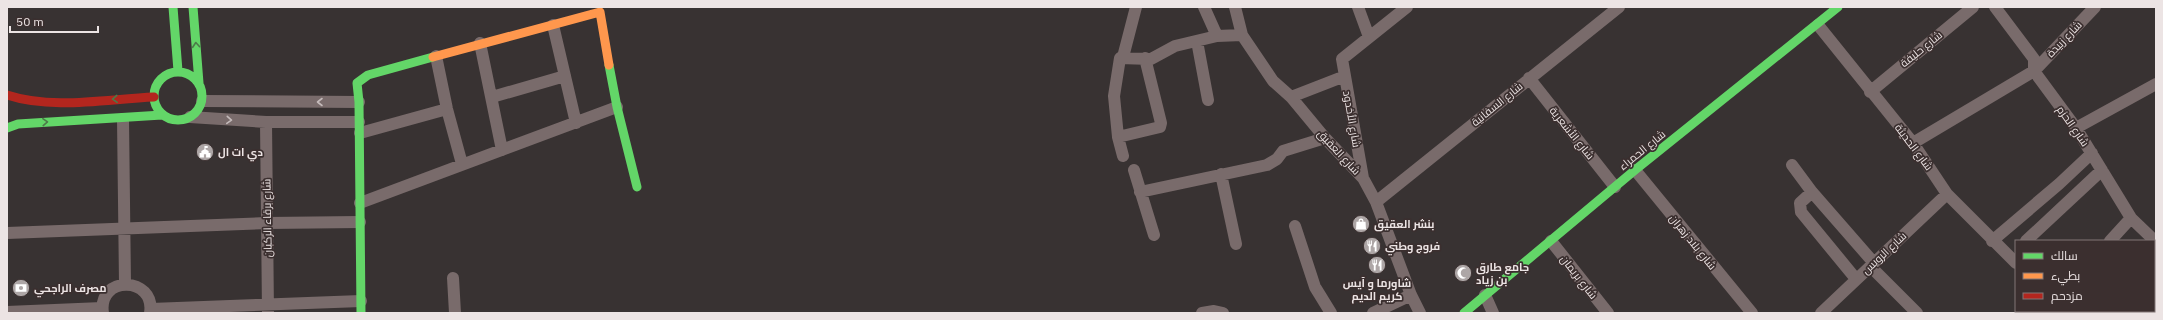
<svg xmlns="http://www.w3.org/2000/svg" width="2163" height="320" viewBox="0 0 2163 320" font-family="'IBM Plex Sans',Cairo,sans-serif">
<rect width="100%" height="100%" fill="#383232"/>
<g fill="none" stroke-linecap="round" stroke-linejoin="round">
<path stroke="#796b6b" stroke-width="12" d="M1204,7l13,29
M1235,7l7,28 31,46 18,16 34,41 38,40 13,24 35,93 9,18
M1358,7l11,30
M1995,7l39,52v12l42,57 55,90 25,24
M553,25l23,98
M1818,25l95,118 34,51 69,69
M1197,41l11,59
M480,43l22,107
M436,56l11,53 15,55
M1123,57l13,-50
M1529,78l86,109
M1870,92l103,-85
M492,97l73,-21
M1291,97l54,-21
M202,101l157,1
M190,117l76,5h93
M123,119l2,165
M266,122l2,191
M2076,128l80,-44
M360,133l87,-24
M1118,137l42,-10 1,-4 -16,-65
M1913,143l121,-72 61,-64
M1123,156l-5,-19 -4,-41 6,-38 31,1 24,-13 42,-10 25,-1
M1792,165l20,27 62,71
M1134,170l20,65
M1635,170l117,143
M1221,174l15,70
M1363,178l-21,-119 65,-52
M1140,192l127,-27 10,-6 6,-8 42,-13
M1812,192l-12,11 1,9 55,67
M1376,202l243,-195
M360,203l257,-96
M1295,226l20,61 16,26
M7,233l260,-10 93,-1
M1551,241l57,72
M1992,241l67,-57 33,-31
M2026,241l76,-71
M2110,241l21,-23
M1870,266l47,47
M453,278l2,35
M1485,295l8,18
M151,309l210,-8
M2075,311l2,2
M7,312l95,-4
M103,313c-6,-38 53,-37 47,0
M1202,313l12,-2 9,2
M1373,313l38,-18
M1821,313l126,-119
M2045,313l2,-2"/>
<path stroke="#63d668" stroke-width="9" d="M173,7l5,64
M193,7l6,76
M609,65l8,42 20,80
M154 96a24 24 0 1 1 48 0a24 24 0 1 1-48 0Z
M7,128l11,-4 144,-9
M361,313l-2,-211 -2,-19 11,-8 65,-18
M1464,313l171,-143 203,-163"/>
<path stroke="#ff974d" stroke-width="9" d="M433,57l167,-45 9,53"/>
<path stroke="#b3261e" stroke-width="9" d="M7,95c46,15 99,4 147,2"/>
</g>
<defs><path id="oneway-chevron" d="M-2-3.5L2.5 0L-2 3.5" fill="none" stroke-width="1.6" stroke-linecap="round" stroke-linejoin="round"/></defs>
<g stroke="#4d7a49">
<use href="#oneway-chevron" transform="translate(196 45) rotate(-95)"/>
<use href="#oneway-chevron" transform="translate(115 99) rotate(177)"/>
<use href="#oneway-chevron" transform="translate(45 122) rotate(-3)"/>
</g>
<g stroke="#c4baba">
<use href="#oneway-chevron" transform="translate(320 102) rotate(-180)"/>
<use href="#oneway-chevron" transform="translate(229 120) rotate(4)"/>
</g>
<defs>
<symbol id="civic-disc" viewBox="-11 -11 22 22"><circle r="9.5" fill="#ada6a6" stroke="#3b2f2f"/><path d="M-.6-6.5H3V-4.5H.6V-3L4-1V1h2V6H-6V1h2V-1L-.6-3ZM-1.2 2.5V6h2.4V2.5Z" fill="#fff"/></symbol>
<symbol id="shop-disc" viewBox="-11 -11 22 22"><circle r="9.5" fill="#ada6a6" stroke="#3b2f2f"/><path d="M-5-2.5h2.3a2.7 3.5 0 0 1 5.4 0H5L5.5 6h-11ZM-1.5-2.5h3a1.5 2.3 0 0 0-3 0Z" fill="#fff"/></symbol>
<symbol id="restaurant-disc" viewBox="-11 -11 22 22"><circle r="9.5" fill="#ada6a6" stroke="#3b2f2f"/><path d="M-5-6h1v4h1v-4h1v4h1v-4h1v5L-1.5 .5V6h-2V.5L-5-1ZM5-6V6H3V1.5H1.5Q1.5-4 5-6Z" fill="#fff"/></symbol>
<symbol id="mosque-disc" viewBox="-11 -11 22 22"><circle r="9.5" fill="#ada6a6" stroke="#3b2f2f"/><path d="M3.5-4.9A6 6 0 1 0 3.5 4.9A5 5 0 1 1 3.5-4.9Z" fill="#fff"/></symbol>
<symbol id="bank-disc" viewBox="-11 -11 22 22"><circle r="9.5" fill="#ada6a6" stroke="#3b2f2f"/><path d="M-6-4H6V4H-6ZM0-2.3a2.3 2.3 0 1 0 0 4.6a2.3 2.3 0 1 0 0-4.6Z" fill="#fff"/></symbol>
</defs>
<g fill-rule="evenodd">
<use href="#civic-disc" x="195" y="142" width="20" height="20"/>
<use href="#shop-disc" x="1351" y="214" width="20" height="20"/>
<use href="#restaurant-disc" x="1362" y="236" width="20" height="20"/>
<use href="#restaurant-disc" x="1367" y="255" width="20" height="20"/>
<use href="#mosque-disc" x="1453" y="263" width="20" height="20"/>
<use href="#bank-disc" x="11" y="278" width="20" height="20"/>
</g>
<g text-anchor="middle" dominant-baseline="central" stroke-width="3.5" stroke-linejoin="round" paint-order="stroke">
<g font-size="11" fill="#ece4e4" stroke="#3b2f2f">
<text transform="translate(2064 39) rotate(-46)">شارع زبيدة</text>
<text transform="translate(1921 49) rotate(-39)">شارع حليفة</text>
<text transform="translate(1497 104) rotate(-39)">شارع السفانية</text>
<text transform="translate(1352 119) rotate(80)">شارع الأخدود</text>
<text transform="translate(2073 126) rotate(55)">شارع الحزم</text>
<text transform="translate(1572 133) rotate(51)">شارع الأشعرية</text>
<text transform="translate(1914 147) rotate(53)">شارع الحديثة</text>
<text transform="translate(1642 150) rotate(-39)">شارع الحمراء</text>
<text transform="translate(1339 152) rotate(47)">شارع العقيق</text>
<text transform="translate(267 218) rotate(-91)">شارع برقاء الركبان</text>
<text transform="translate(1693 242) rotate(51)">شارع بلاد زهران</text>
<text transform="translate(1884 253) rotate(-43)">شارع الرويس</text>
<text transform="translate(1579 277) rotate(52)">شارع بريمان</text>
</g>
<g font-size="11" font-weight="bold" fill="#ece4e4" stroke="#3b2f2f" text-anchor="start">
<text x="218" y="152">دي ات ال</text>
<text x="1374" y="224">بنشر العقيق</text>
<text x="1385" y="246">فروج وطني</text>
<text x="1476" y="267">جامع طارق<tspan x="1476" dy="13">بن زياد</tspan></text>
<text x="1377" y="283" text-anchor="middle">شاورما و آيس<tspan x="1377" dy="13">كريم الديم</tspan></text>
<text x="34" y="288">مصرف الراجحي</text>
</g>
</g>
<rect width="2163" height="320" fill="none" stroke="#ece4e4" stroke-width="16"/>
<rect x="2015" y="240" width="140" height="72" fill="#3b2f2f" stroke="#827777"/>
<rect x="2023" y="253" width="20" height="6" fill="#63d668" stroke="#827777"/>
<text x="2051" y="260" font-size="12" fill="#ece4e4">سالك</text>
<rect x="2023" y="273" width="20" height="6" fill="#ff974d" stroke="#827777"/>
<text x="2051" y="280" font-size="12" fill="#ece4e4">بطيء</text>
<rect x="2023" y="293" width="20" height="6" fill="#b3261e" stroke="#827777"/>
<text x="2051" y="300" font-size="12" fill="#ece4e4">مزدحم</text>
<path d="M10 26v6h88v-6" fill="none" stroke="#ece4e4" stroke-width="2"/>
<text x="16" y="26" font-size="12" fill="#ece4e4" stroke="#3b2f2f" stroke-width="3" paint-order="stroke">50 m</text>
</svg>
